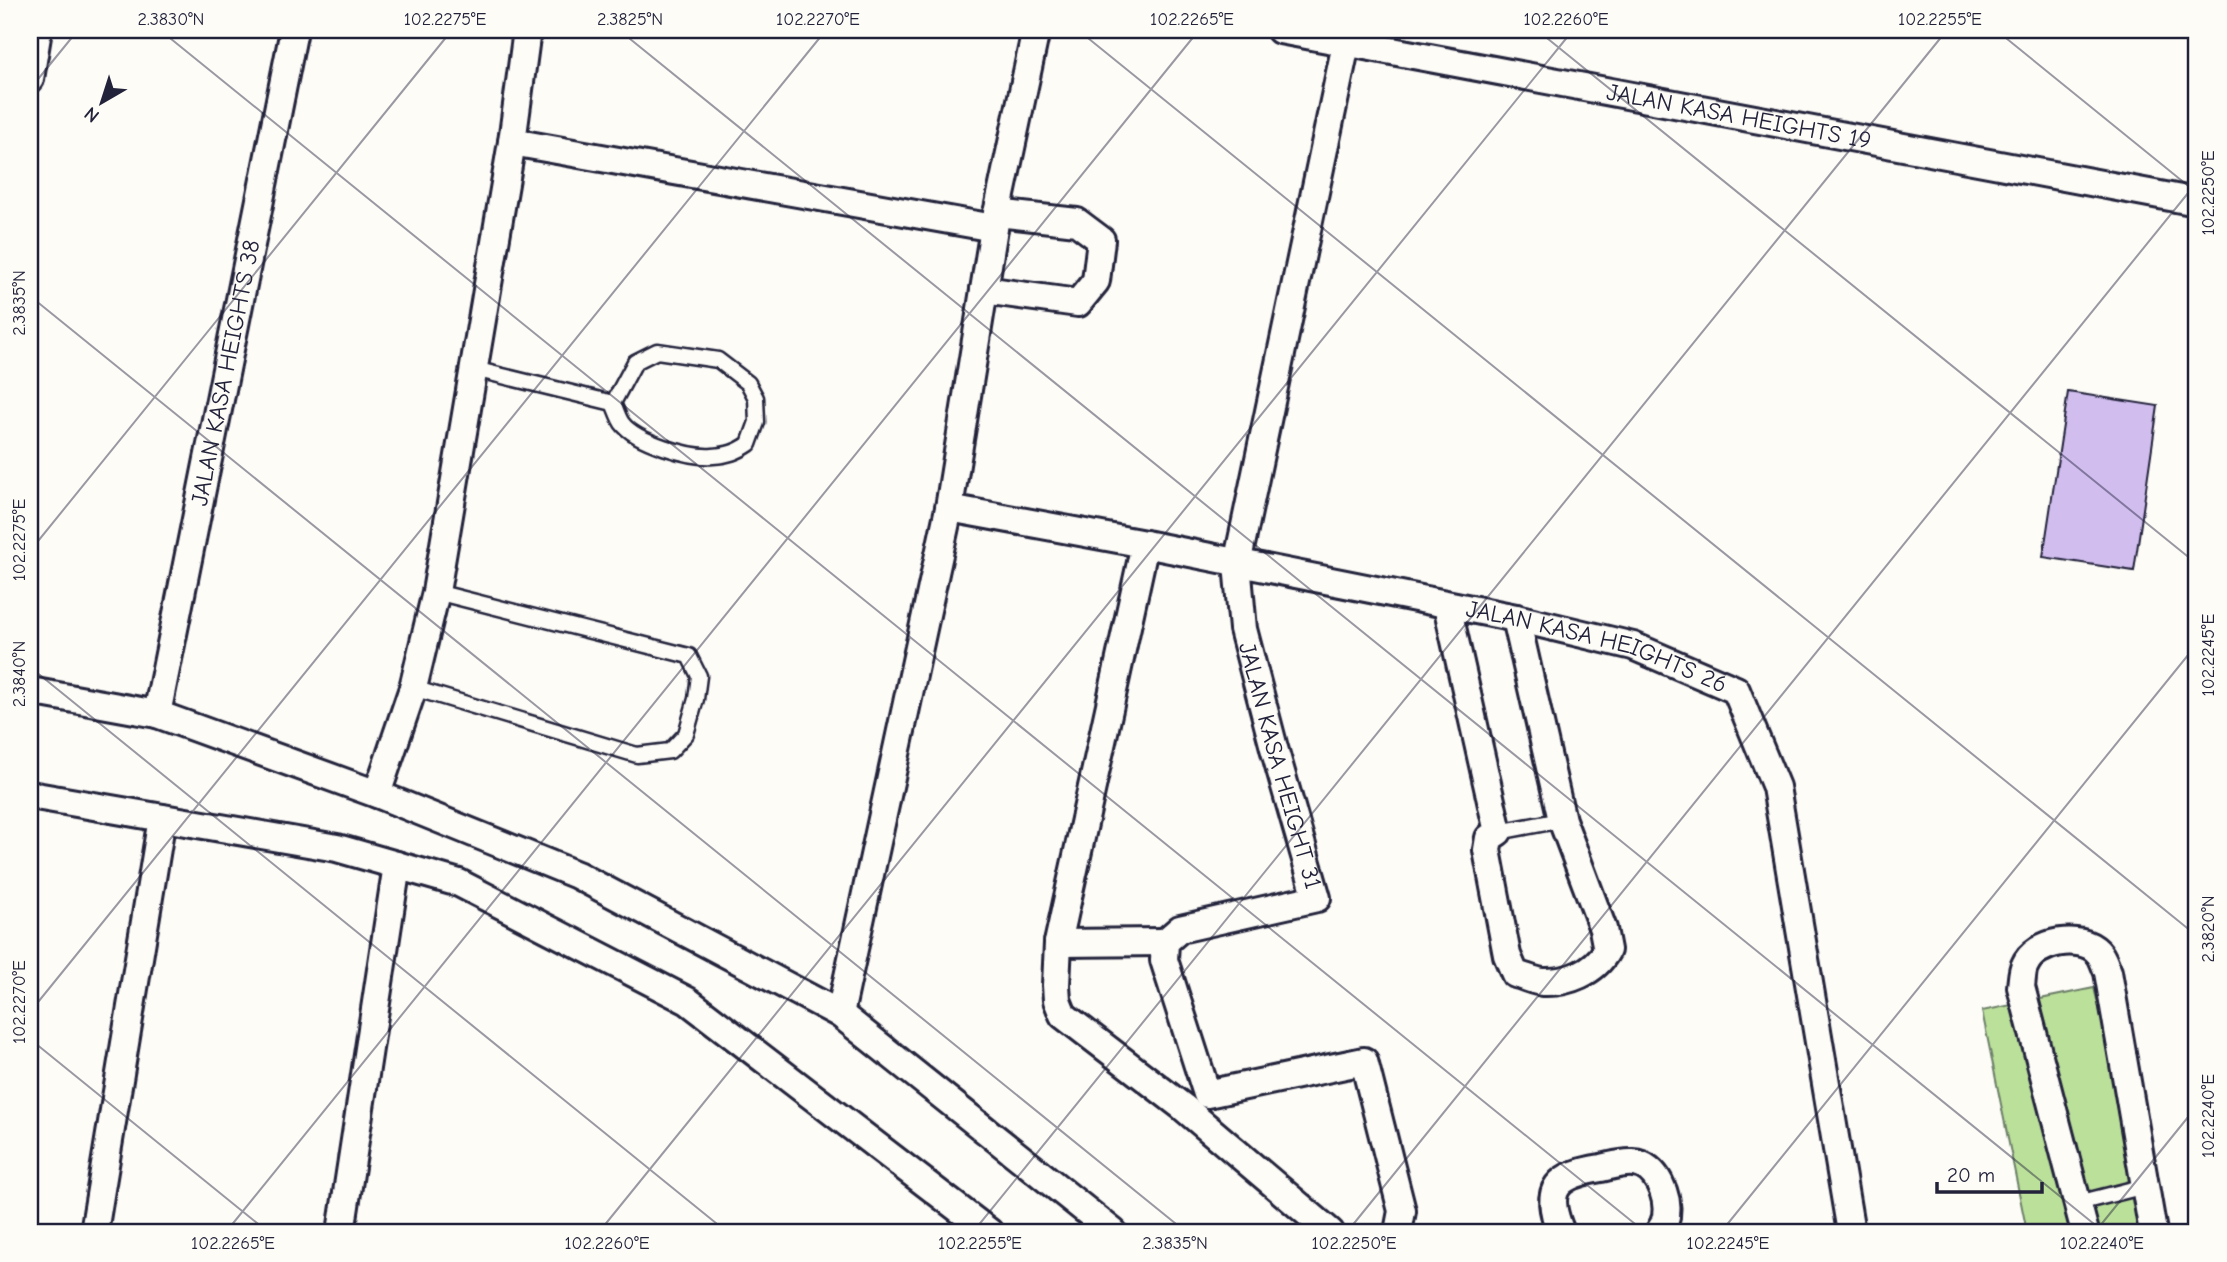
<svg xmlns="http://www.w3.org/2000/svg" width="2227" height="1262" viewBox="0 0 2227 1262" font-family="'Comic Neue',sans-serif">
<rect width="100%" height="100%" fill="#fdfcf7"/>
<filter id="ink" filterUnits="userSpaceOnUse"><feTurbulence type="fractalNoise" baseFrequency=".0143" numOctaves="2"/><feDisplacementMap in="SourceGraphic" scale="14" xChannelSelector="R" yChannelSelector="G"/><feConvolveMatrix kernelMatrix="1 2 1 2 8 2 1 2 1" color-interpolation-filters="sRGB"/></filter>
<g filter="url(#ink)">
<path fill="#bbe09a" stroke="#6e816a" stroke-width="2" d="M2094,988l62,244h-129l-45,-221z"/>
<path fill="#d1beef" stroke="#22223b" stroke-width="2" d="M2068,392l90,14 -24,165 -91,-14z"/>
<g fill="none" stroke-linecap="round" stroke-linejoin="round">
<defs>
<path id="lane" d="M657,351l61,9 30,23 8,15 1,24 -8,22c-12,8 -21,11 -36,12 -22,2 -77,-14 -91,-33 -4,-6 -6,-14 -9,-20l22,-41z
M474,369l139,34
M413,688l224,67 33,-4 16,-17 10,-35 3,-23 -10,-20 -253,-64
M1498,832l64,-12
M2078,1203l67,-17"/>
<g id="street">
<path id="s1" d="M1280,30l917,172"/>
<path id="s2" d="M1346,44l-109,520 6,65 31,119 43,150 -137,31 -15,13 -1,18 43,134 157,-33 38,150 -4,21"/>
<path d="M30,79l8,-49"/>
<path d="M512,142l482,86"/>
<path d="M984,290l94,13 18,-22 5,-41 -24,-18 -80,-9"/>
<path id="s3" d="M949,508l196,36 371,74 117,28 103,44 40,97 75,445"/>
<path d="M1145,544l-87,399 -2,42 1,15 6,15 120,92 147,125"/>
<path d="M1447,605l51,227 -9,6 -2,12 20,105 8,19c9,2 19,7 28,8 25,1 52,-10 64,-32l-4,-21 -41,-109 -46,-202"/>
<path d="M30,691l127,23 220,80 200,81 263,139 273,218"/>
<path id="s4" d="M157,714l137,-684"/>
<path d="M377,794l36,-106 23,-96 76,-450 15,-112"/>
<path d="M30,795l307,53 122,35 229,118 301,231"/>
<path d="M1058,943l107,-1"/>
<path d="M840,1014l109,-506 45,-280 42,-198"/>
<path d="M94,1232l68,-414"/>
<path d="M341,1232l56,-367"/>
<path d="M1561,1232c-19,-45 -3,-57 40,-64 10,-2 22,-6 32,-5 24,1 36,34 33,54 -1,5 -4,11 -7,15"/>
<path d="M2085,1232l-64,-245c1,-7 1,-17 4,-22 10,-24 56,-32 73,-13 5,5 7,14 10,20l45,260"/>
</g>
</defs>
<use href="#lane" stroke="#22223b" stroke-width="19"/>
<use href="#street" stroke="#22223b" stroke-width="32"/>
<use href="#lane" stroke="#fdfcf7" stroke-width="14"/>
<use href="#street" stroke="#fdfcf7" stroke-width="26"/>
</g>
</g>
<path fill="none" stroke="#22223b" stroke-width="2" stroke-opacity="0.45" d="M160,30l1485,1202M619,30l1485,1202M1078,30l1119,906M1537,30l660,534M1996,30l201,163M30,89l48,-59M30,296l1156,936M30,551l422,-521M30,667l697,565M30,1012l796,-982M30,1039l238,193M226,1232l973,-1202M599,1232l974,-1202M973,1232l974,-1202M1347,1232l850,-1050M1721,1232l476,-588M2095,1232l102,-126"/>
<g text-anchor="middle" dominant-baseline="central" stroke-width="5" stroke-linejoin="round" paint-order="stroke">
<g font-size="24" fill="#22223b" stroke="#fdfcf7">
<text stroke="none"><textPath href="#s1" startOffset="467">JALAN KASA HEIGHTS 19</textPath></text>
<text stroke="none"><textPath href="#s4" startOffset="348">JALAN KASA HEIGHTS 38</textPath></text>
<text stroke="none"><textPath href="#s3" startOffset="663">JALAN KASA HEIGHTS 26</textPath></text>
<text stroke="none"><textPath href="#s2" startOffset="738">JALAN KASA HEIGHT 31</textPath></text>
</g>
</g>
<rect width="2227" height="1262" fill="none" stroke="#fdfcf7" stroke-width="77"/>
<g transform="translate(102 102) rotate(219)" stroke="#fdfcf7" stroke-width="5" paint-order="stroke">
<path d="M0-5L12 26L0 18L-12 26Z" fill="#22223b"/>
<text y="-10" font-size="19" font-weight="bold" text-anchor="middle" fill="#22223b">N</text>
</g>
<path d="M1937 1182v10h105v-10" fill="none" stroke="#22223b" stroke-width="3.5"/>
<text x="1947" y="1182" font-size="21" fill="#22223b" stroke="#fdfcf7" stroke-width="5" paint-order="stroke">20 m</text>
<rect x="38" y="38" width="2150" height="1186" fill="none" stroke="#22223b" stroke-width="2.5"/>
<g font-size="18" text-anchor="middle" fill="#22223b">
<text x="171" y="25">2.3830°N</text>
<text x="445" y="25">102.2275°E</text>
<text x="630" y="25">2.3825°N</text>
<text x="818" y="25">102.2270°E</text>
<text x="1192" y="25">102.2265°E</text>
<text x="1566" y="25">102.2260°E</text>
<text x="1940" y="25">102.2255°E</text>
<text transform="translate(2208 193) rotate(-90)" y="6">102.2250°E</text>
<text transform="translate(19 303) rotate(-90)" y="6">2.3835°N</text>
<text transform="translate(19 540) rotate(-90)" y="6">102.2275°E</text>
<text transform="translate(2208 655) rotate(-90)" y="6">102.2245°E</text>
<text transform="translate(19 674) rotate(-90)" y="6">2.3840°N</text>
<text transform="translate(2208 929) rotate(-90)" y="6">2.3820°N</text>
<text transform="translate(19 1002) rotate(-90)" y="6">102.2270°E</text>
<text transform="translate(2208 1116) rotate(-90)" y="6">102.2240°E</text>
<text x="233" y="1249">102.2265°E</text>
<text x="607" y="1249">102.2260°E</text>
<text x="980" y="1249">102.2255°E</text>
<text x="1175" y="1249">2.3835°N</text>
<text x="1354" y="1249">102.2250°E</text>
<text x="1728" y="1249">102.2245°E</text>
<text x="2102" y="1249">102.2240°E</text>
</g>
</svg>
